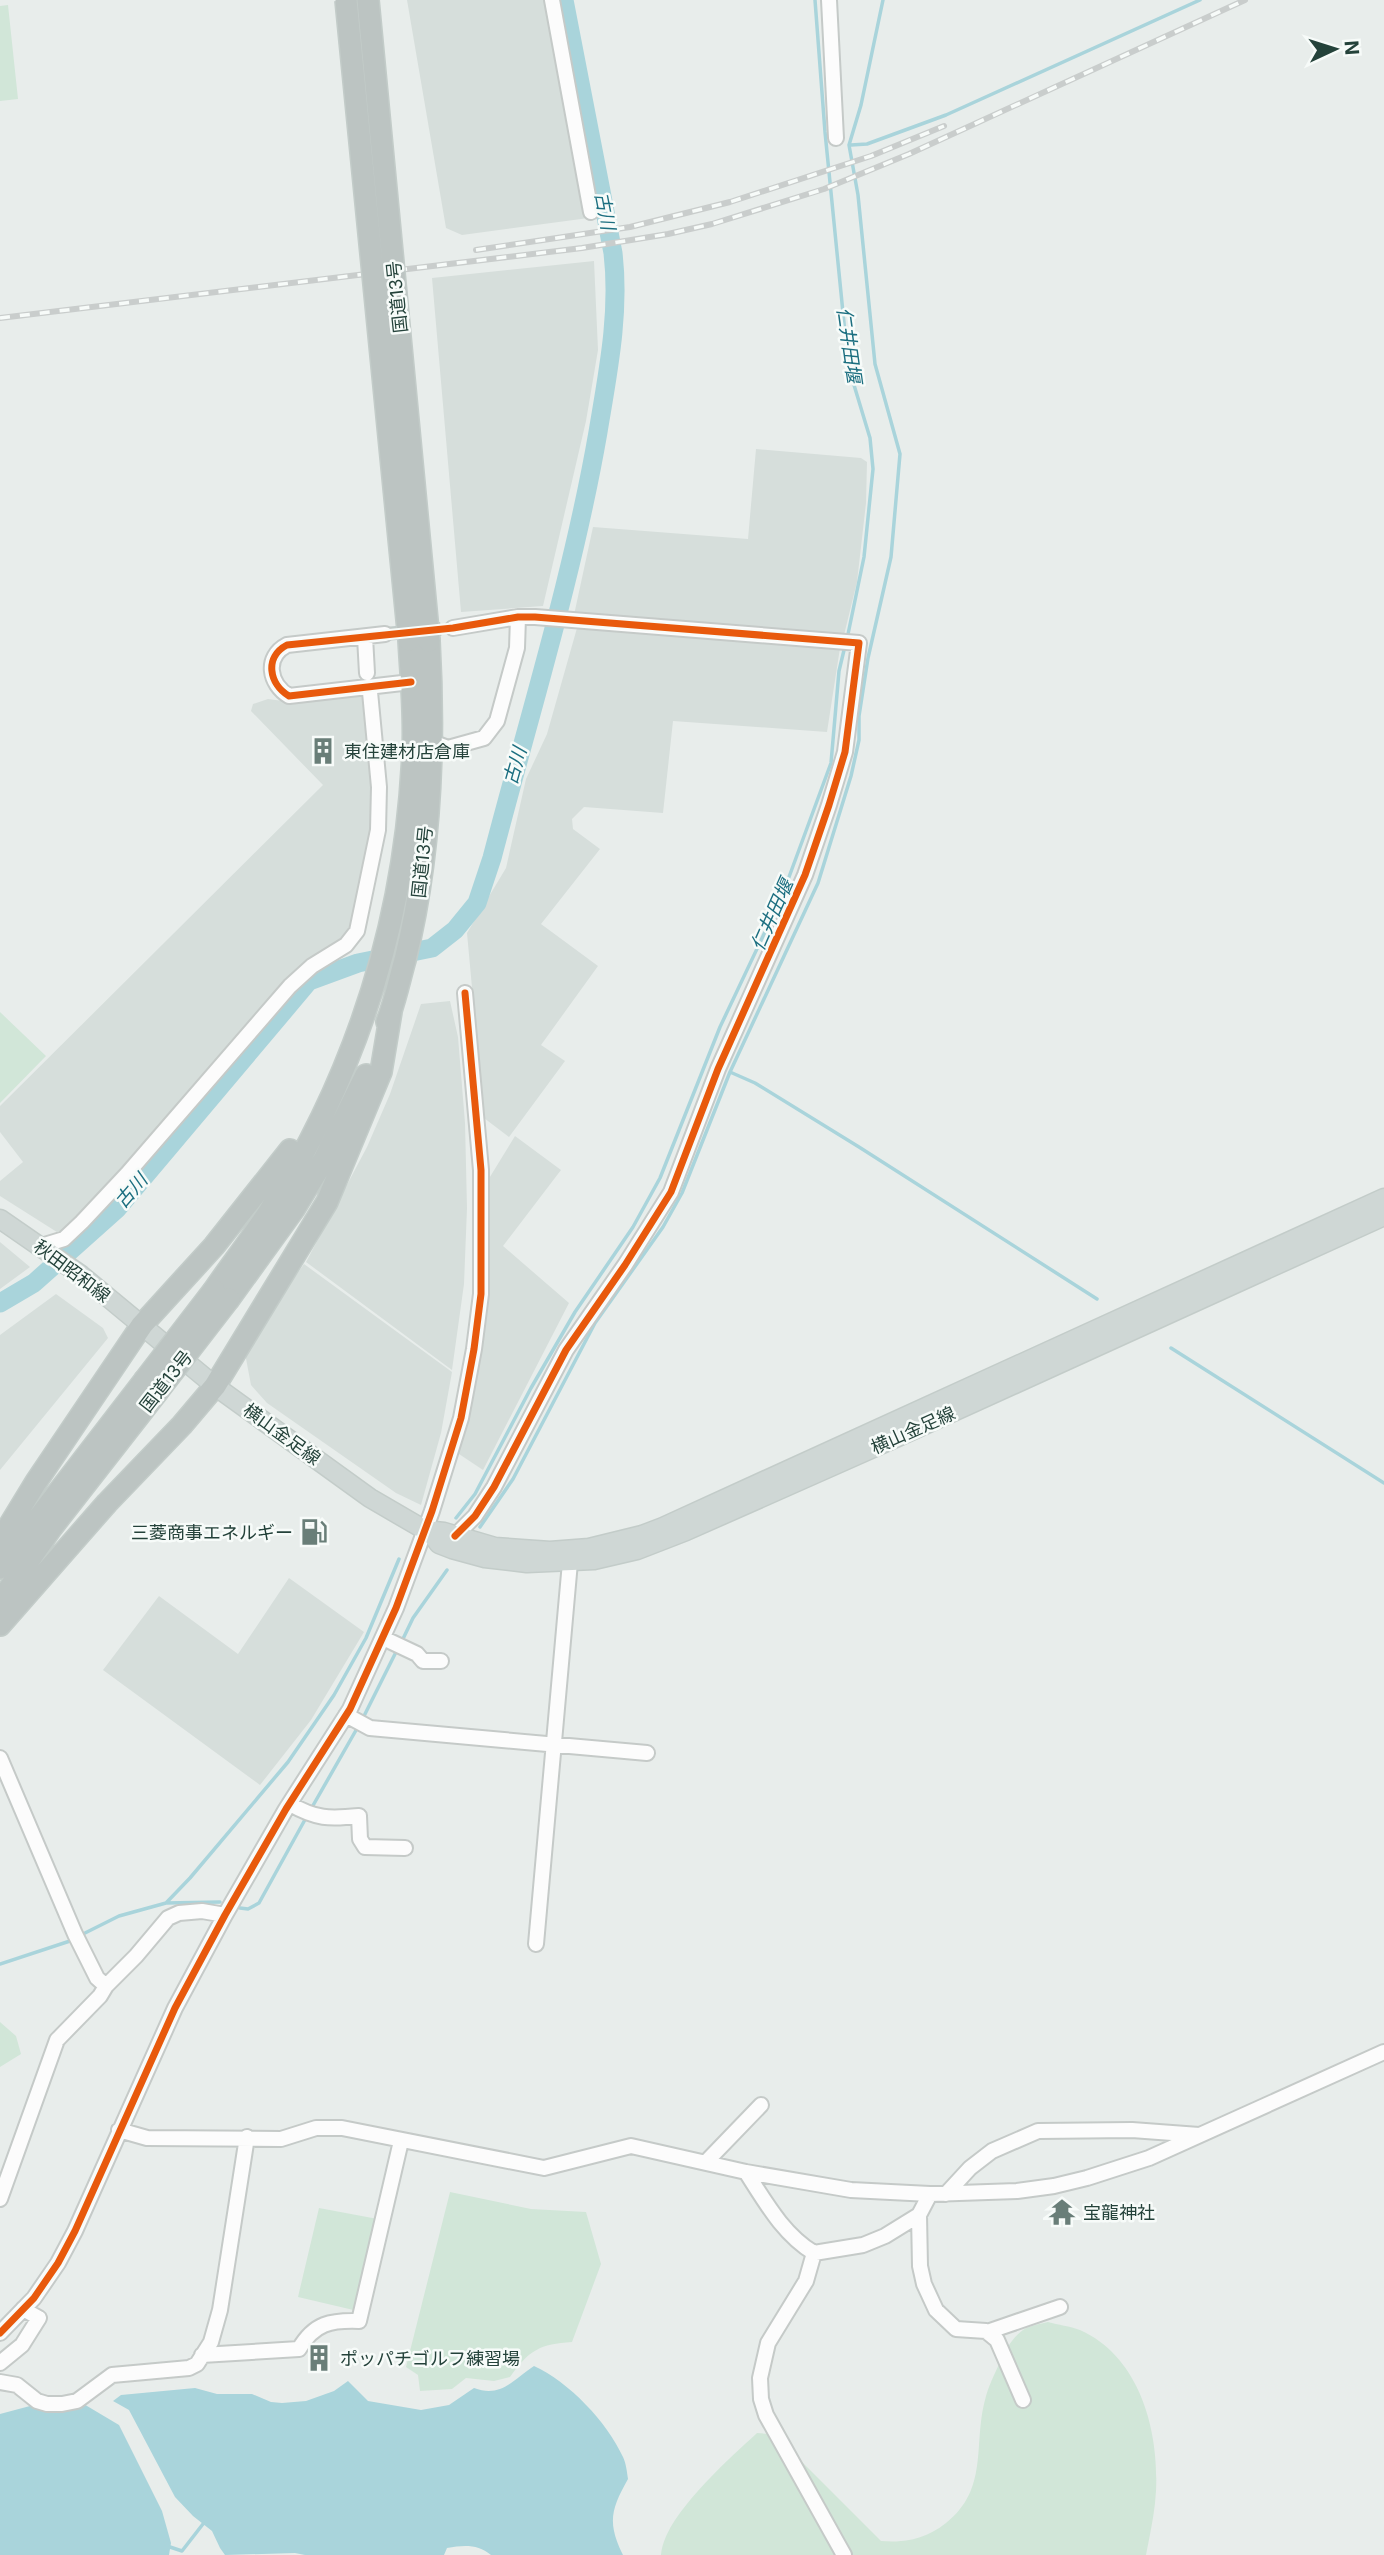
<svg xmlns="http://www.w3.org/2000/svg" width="1384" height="2555" viewBox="0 0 1384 2555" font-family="Inter,'Noto Sans JP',sans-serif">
<rect width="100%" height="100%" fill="#e8edeb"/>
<path fill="#d6dedb" d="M407,0h149l40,217 -134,18 -16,-7z
M594,261l4,89 -12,71 -43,185 -82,6 -29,-334z
M756,449l105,9 6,4 -1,41 -9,79 -13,53 -270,-20 19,-88 155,12z
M591,627l249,21 -13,84 -154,-11 -10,92 -79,-6 -12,12 1,10 27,20 -59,75 57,42 -57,79 24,16 -56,76 -25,-19 -17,-185 39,-65 20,-89 21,-45 30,-106z
M366,691l10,97 -1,44 -20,97 -9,12 -36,22 -207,231 -43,40 -60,-38v-15l23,-19 -23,-30v-26l323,-321 -72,-74 2,-7 15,-5 15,2z
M450,1001l8,36 7,86 2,85 -3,76 -12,86 -146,-108 61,-115 23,-53 31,-90z
M515,1136l46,34 -58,76 66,57 -86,167 -27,-18 19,-82 10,-185z
M0,1242l30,25 -30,22z
M304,1264l148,108 -11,61 -20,72 -25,-12 -129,-90 -16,-18 -7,-37z
M56,1294l47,34 5,10 -108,132v-135z
M289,1578l75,54 -53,88 -51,65 -157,-115 56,-74 79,58z"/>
<path fill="#d1e6d8" d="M8,5l10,94 -18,2v-95z
M0,1012l46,44 -46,47z
M0,2022l16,14 5,18 -21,13z
M450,2192l81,17 55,3 15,52 -29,78c-32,2 -43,8 -62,35l-16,4 -28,-3 -14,11 -32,2 -2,-16 -12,-8z
M319,2208l64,12 -21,92 -64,-15z
M1048,2322c10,3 22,4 32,8 60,27 79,100 76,161 -1,21 -6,43 -10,64h-485c2,-38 68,-96 96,-122l25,2 18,25 81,81c24,2 45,-2 65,-18 43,-34 27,-78 39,-123 3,-13 10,-27 16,-40 5,-11 11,-22 22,-30 6,-4 17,-6 25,-8z"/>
<path fill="#a9d4db" d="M534,2366c35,16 73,56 89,91 3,6 4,15 5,22 -17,30 -21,44 -5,76h-132c-13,-11 -27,-10 -44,-7l-3,7h-139l-10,-2 -70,2 -5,-7 -8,-17 -19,-15 -18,-19 -46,-87 -16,-9 8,-6 74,-7 22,6h35l19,8 11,1 24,-2 28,-10 14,-10 20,20 53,9 28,-5 25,-17c27,10 39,-8 60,-22z
M82,2403l37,22 43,86 9,32 -2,12h-169v-141l30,-8z"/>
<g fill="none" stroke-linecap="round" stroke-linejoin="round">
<path stroke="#a9d4db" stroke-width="3.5" d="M815,0l10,132 20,201 9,52 16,53 3,31 -9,88 -17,82
M851,145l16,-1 79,-29 254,-115
M730,1072l25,11 104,64 238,152
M1171,1348l213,135
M456,1518l19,-24 56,-106 44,-76 58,-85 27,-49 60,-151 62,-131 49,-133 8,-92 6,-25
M480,1527l33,-48 82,-156 68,-96 19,-34 48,-121 88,-189 33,-107 8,-36v-24l9,-58 23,-101 9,-103 -25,-90 -17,-169 -9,-50 12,-40 22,-105
M401,1643l12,-25 34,-48
M363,1718l34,-68
M311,1809l48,-84
M166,1903l24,-25 98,-116 46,-67 32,-57 33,-79
M240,1908l8,1 11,-6 48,-87
M85,1933l34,-17 47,-13 54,-1
M0,1964l73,-24
M170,2547l12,4 21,-27"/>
<path stroke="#a9d4db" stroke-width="19" d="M0,1303l34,-20 83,-74 192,-228 49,-18 74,-15 23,-18 22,-27 15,-45c37,-142 81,-282 106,-426 10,-60 22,-119 15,-179l-49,-253"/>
<path stroke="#c1cbc8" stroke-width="14" stroke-dasharray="14 7" stroke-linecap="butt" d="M385,634l68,-6"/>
<defs>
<path id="minor" d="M552,0l39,212
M829,0l7,138
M453,628l65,-11h17l324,26 -14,109 -16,53 -24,70 -87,194 -47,123 -46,73 -59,85 -72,137 -19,29 -20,20
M385,634l-98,11c-23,12 -18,39 2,51l122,-14
M365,637l2,36
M432,742l16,6 36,-10 13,-17 20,-73 1,-31
M41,1246l23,-7 18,-17 45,-48 163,-188 22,-20 34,-21 11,-14 21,-101 1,-43 -9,-95
M383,1638l34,16 6,7h18
M346,1715l24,13 277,25
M0,1758l75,176 22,44 9,8 30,-30 32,-38 11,-5 23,-2 23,4
M290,1804c26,15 39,15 69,12l1,23 5,8 40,1
M536,1944l35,-393
M119,2130l28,8 134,1 35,-11h26l202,40 87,-22 115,26 105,18 79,4 87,-3 37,-5 33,-8 62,-20 235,-106
M706,2162l55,-57
M746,2172c20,31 37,62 68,81l49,-8 22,-9 34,-21 11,-21
M946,2194l24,-26 22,-17 46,-20 94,-1 67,5
M0,2199l57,-159 43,-44 6,-10
M919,2215l1,51 4,18 12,26 20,19 30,2 11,9 26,60
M814,2253l-8,28 -38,62 -8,35 1,21 5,16 78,140
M987,2332l73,-25
M0,2333l34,-35 24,-35 17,-32 100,-223 50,-93 61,-106 64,-100 46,-101 36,-97 29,-93 13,-69 7,-55v-124l-16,-177
M202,2355l97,-6c15,-26 32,-29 60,-28l42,-180
M0,2363l22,-18 17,-27 -16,-9
M0,2382l17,3 20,16 10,3h15l15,-3 35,-26 77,-7 8,-4 14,-22 9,-32 27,-173"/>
<path id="major" d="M0,1219l81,56 134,111 155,112 55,32 19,2 51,15 55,4 39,-3 53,-13 21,-8 721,-329
M430,1532l9,12 13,5 33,9 42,5 67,-3 43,-10 49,-19 212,-94 486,-221"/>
<path id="highway" d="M387,1022c8,-20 12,-41 18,-62 26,-104 30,-212 24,-319
M214,1290c18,-26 38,-52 55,-78 89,-141 137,-295 144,-460 2,-37 -2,-75 -4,-112
M229,1299l65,-90 31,-51 41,-83
M0,1541l36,-59 106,-157 72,-79 76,-96
M0,1568l144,-187
M0,1602l52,-75 106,-136
M0,1625l107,-122 75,-78 33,-39 112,-184 54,-130 10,-60"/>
</defs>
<use href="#minor" stroke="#c5cac8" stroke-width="18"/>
<use href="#major" stroke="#c3ccc9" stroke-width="21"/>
<use href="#highway" stroke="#c3ccc9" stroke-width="24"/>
<use href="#minor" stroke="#fcfcfc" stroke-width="14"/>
<use href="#major" stroke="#cfd7d5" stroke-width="18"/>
<use href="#highway" stroke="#bcc4c2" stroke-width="21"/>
<defs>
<path id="rail" d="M476,250l154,-23 100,-25 141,-46 73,-30
M0,318l582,-70 86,-14 44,-10 112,-35 85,-35 336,-154"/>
</defs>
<use href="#rail" stroke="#c9cdcc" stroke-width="6"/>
<use href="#rail" stroke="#f7fbf9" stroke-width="3.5" stroke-dasharray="10" stroke-linecap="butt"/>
<defs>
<path id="highway-bridge" d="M346,0l63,640
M368,0l61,641
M144,1381l70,-91
M158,1391l71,-92"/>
</defs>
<use href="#highway-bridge" stroke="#c3ccc9" stroke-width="24" stroke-linecap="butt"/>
<use href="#highway-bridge" stroke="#bcc4c2" stroke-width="21"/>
<defs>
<path id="cycleway" d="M411,682l-122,14c-20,-12 -25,-39 -2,-51l166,-17 65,-11h17l324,26 -14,109 -16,53 -24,70 -87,194 -47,123 -46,73 -59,85 -72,137 -19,29 -20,20
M0,2333l34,-35 24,-35 17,-32 100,-223 50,-93 61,-106 64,-100 46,-101 36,-97 29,-93 13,-69 7,-55v-124l-16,-177"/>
</defs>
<use href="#cycleway" stroke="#f7fbf9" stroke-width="11"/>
<use href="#cycleway" stroke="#e8590c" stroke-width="7"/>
</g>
<defs>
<symbol id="building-bare" viewBox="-9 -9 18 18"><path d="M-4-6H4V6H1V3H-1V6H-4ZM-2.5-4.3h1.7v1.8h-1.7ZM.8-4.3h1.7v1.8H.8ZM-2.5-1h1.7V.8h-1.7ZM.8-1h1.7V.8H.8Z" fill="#697e78" stroke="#f7fbf9" stroke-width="2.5" paint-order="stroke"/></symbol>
<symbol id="fuel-bare" viewBox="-9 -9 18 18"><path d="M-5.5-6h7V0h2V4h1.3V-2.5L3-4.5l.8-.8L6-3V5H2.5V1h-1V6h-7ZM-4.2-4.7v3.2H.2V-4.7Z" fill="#697e78" stroke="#f7fbf9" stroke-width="2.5" paint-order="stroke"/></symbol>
<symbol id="temple-bare" viewBox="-9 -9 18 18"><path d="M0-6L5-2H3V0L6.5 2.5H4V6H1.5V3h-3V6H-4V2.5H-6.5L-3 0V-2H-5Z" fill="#697e78" stroke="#f7fbf9" stroke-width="2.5" paint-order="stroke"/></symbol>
</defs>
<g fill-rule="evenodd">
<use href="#building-bare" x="304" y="732" width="38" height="38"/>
<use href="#fuel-bare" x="295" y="1513" width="38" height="38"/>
<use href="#temple-bare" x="1043" y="2193" width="38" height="38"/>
<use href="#building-bare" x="300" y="2339" width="38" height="38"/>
</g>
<g text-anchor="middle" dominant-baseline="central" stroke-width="5" stroke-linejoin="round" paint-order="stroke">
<g font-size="18" fill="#24423a" stroke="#f7fbf9">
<text transform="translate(397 297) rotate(-96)">国道13号</text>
<text transform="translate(422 862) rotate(-84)">国道13号</text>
<text transform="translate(72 1271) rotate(37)">秋田昭和線</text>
<text transform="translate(166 1381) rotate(-52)">国道13号</text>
<text transform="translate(913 1430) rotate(-24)">横山金足線</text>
<text transform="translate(282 1434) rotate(36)">横山金足線</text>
</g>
<g font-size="18" fill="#24423a" stroke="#f7fbf9" text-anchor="start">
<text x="344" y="751">東住建材店倉庫</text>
<text x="293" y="1532" text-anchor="end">三菱商事エネルギー</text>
<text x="1083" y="2212">宝龍神社</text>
<text x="340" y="2358">ポッパチゴルフ練習場</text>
</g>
<g font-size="19" font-style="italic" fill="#1c6f80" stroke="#f7fbf9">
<text transform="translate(605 211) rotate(79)">古川</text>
<text transform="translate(849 345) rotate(82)">仁井田堰</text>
<text transform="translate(515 766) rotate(-74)">古川</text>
<text transform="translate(772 915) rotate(-66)">仁井田堰</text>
<text transform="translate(131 1191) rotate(-49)">古川</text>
</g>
</g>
<g transform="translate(1335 49) rotate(86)" stroke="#f7fbf9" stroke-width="5" paint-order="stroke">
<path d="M0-5L12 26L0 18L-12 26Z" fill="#24423a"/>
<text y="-10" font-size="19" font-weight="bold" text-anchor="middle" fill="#24423a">N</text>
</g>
</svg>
